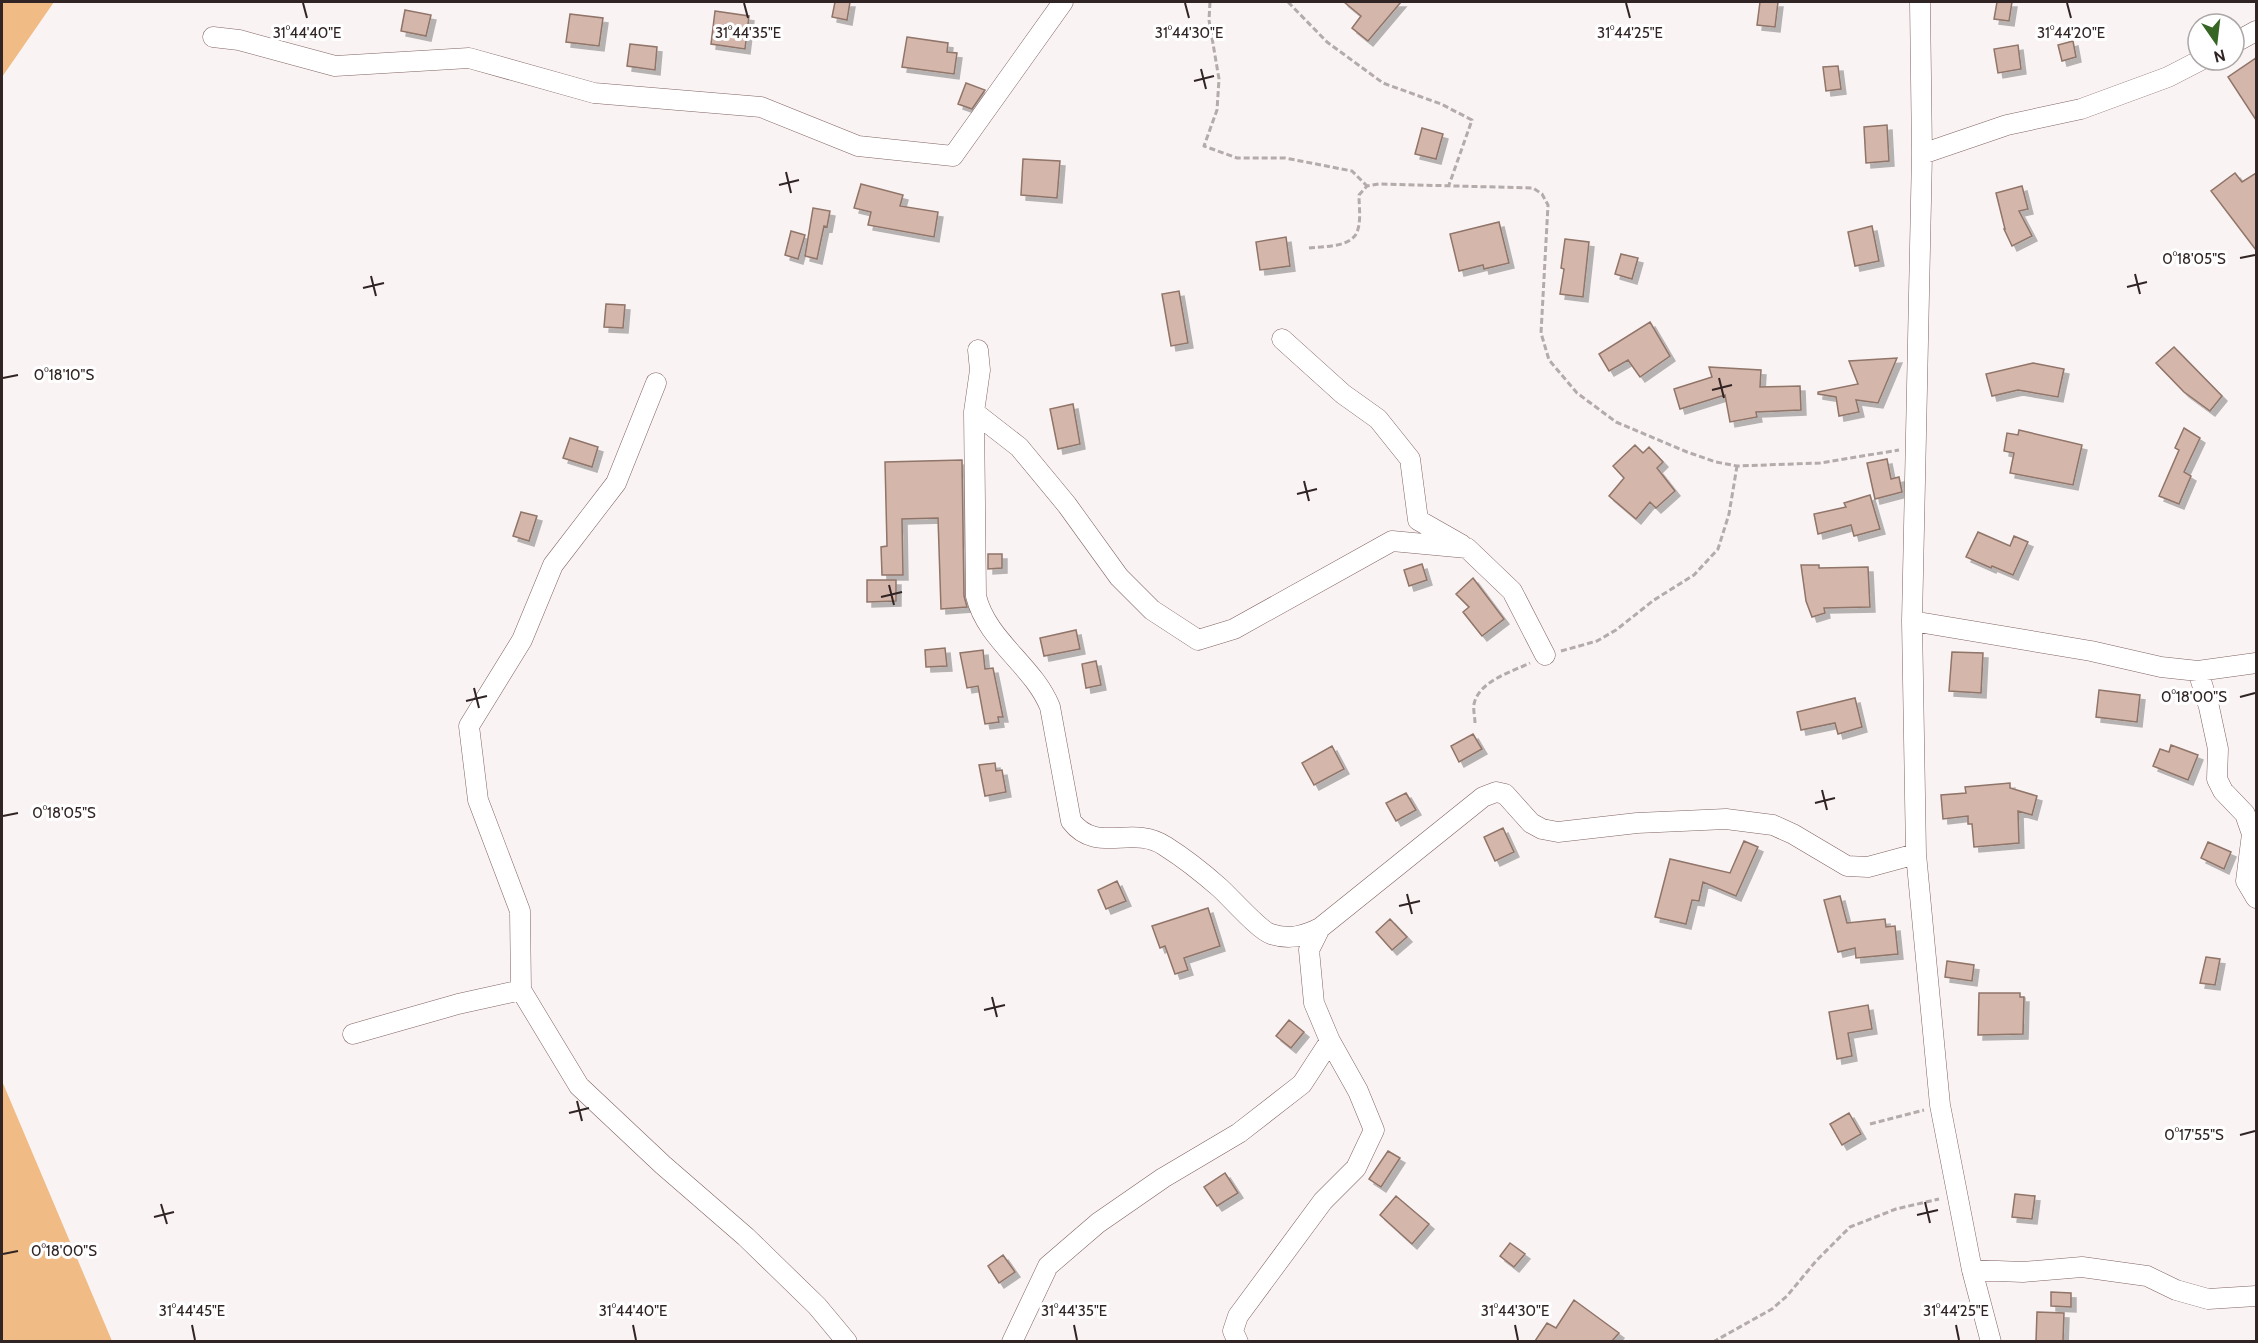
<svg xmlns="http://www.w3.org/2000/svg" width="2258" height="1343" viewBox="0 0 2258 1343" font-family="Cabin,sans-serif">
<defs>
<filter id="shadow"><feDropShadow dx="5" dy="5" stdDeviation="0" flood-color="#0004"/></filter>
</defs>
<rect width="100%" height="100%" fill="#faf3f3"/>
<path fill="#f0bb84" d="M2,2h52l-52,75z
M2,1081l110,260h1h-111z"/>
<path fill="#d4b6aa" stroke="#907469" stroke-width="1.5" filter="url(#shadow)" d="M835,2h15l-3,18 -15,-3z
M1344,2h57l-33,39 -16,-13 9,-12z
M1760,2h18l-3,25 -18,-2z
M1997,2h15l-3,19 -15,-2z
M405,10l26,5 -5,21 -25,-5z
M715,11l34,5 -4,33 -34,-5z
M570,14l33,4 -4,28 -33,-4z
M907,37l41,6 -1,9 10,1 -3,21 -52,-7z
M2073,41l3,16 -14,4 -4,-16z
M630,44l27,3 -2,23 -28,-4z
M2018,45l3,24 -23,4 -4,-24z
M2256,58v62l-28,-43z
M1838,66l3,23 -15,2 -3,-24z
M966,83l19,7 -13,19 -14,-5z
M1887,125l2,36 -23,2 -2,-36z
M1422,128l21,6 -7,25 -21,-5z
M1023,159l37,2 -3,37 -36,-3z
M2235,173l7,9 14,-9v77l-45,-59z
M861,184l42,11 -3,11 38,6 -4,25 -66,-12 3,-13 -17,-4z
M2022,186l6,23 -9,2 13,25 -20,10 -8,-17h1l-9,-36z
M813,208l17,3 -3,16 -3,-1 -7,33 -12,-3z
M1499,222l10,41 -25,6 -1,-4 -24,6 -9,-37z
M1872,226l7,35 -24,5 -7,-34z
M791,231l14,4 -7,24 -13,-4z
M1286,237l4,29 -30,4 -4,-28z
M1565,239l24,3 -6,55 -23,-3 4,-25 -3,-1z
M1621,254l17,4 -6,21 -17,-5z
M1179,291l9,52 -17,3 -9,-52z
M606,304l19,1 -2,23 -19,-1z
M1650,322l20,34 -30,21 -12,-17 -19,11 -10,-17z
M2174,347l48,49 -12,15 -26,-19 -28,-29z
M1897,358l-19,45 -22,-3 3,12 -20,4 -3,-19 -18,-3v-2l40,-8 -9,-23z
M2033,363l31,6 -6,28 -40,-7 -26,6 -6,-22z
M1709,367l52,3 -1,17 40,-1 1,24 -45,2 1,5 -27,5 -5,-27 -45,14 -6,-20 38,-12z
M1073,404l7,40 -22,5 -8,-40z
M2184,428l16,10 -16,34 7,4 -12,28 -20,-8 20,-46 -4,-2z
M2019,430l63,15 -9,40 -63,-12 4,-20 -10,-2 3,-18 11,2z
M570,438l28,9 -6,20 -29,-9z
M1635,445l8,8 6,-6 14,15 -6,6 18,23 -19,17 -6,-6 -14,17 -27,-23 15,-18 -11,-12z
M1887,459l4,20 8,-2 3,15 -27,7 -8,-36z
M962,460l2,136 3,11 -26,2 -3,-91 -36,1 1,56h-21l-1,-28 6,-1 -2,-84z
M1870,495l10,34 -26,7 -3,-11 -33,9 -4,-20 32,-7 -2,-4z
M521,512l16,4 -8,25 -16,-5z
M1978,532l32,14 4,-10 14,6 -15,33 -21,-9 -1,2 -25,-11z
M988,554h14v14l-14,1z
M1422,564l5,16 -18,6 -5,-16z
M1801,565h18v3l49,-1 2,40 -46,1 1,5 -13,4 -6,-16z
M1473,578l31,41 -22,17 -19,-24 6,-5 -13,-13z
M867,580h29v21l-29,1z
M1076,630l4,19 -36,7 -4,-18z
M945,648l2,18 -21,1 -1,-17z
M983,650l2,19 8,-1 10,49h-5l1,5 -14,2 -7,-38 -11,2 -7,-35z
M1952,652l31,1 -2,40 -32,-2z
M1096,661l5,24 -15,3 -4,-24z
M2099,690l41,5 -3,27 -41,-5z
M1855,698l7,29 -24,7 -3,-11 -34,7 -4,-18z
M1473,734l9,15 -23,13 -8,-16z
M2171,745l27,10 -10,25 -35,-14 7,-17 9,3z
M1332,746l12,23 -30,16 -12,-22z
M995,763l1,8 6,-1 4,22 -21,4 -6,-31z
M2010,783v5l27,8 -5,19 -14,-4 1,32 -45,4 -2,-23h-4v-8l-25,3 -2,-24 25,-2 -1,-6z
M1406,793l10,17 -20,11 -10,-18z
M1503,828l11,24 -19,9 -11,-24z
M1744,841l14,6 -22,49 -33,-14 -4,19 -7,-1 -6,24 -31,-7 15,-58 60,14z
M2208,842l23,10 -7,17 -23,-11z
M1117,881l9,20 -20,8 -8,-19z
M1840,896l7,27 38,-4 1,8 9,-1 3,28 -42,4 -1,-10 -17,4 -14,-52z
M1208,908l12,38 -36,12 4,12 -13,4 -10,-28 -5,2 -8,-22z
M1390,919l17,18 -15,13 -16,-18z
M2206,957l14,2 -5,26 -15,-2z
M1947,961l27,4 -2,16 -27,-4z
M1979,993h41v4h4l-1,37 -45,1z
M1868,1005l4,24 -24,4 4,23 -15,3 -8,-47z
M1289,1020l15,12 -13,16 -15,-12z
M1849,1113l12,21 -19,11 -12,-21z
M1388,1151l12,7 -19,29 -12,-8z
M1225,1173l13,20 -21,13 -13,-19z
M2015,1194l20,2 -3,23 -20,-2z
M1396,1196l33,28 -17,20 -32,-29z
M1510,1243l15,11 -11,13 -14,-11z
M1003,1255l12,17 -16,11 -11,-17z
M2051,1292l20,1v14l-20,-1z
M1574,1300l45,33 -7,8h-77l12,-18 9,5z
M2037,1312l27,1 -1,28h-27z"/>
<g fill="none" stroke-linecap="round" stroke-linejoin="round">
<defs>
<path id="street" d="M1920,2l2,152 -10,467 4,233 24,251 32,165 19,72
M213,37l26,3 96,26 134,-8 125,35 167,14 97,39 95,10 110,-154
M2234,43l22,-12
M1922,154l85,-29 74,-16 87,-32 33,-17
M1282,339l61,55 35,25 32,40 8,61 44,25
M978,350l2,20 -6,42 45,35 48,58 52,72 33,33 46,30 36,-11 158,-88 75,7 45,43 33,64
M974,412l2,184c11,45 57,69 74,111l21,114c26,34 61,3 94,25 19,12 38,27 55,42 11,10 40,43 51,46 18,6 33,2 49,-6l163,-131 13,-5 9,2 26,29 11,6 16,3 79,-9 89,-4 47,6 20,9 54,32 21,1 48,-13
M1912,621l179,30 70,16 37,4 58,-8
M2198,671l11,36 9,42 -1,30 6,12 22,23 7,20 -6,47 10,17
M521,990l58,96 84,79 83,72 71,69 30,36
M353,1034l105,-30 63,-14 -1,-79 -42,-111 -9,-74 53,-86 31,-75 63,-82 40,-100
M1972,1270l51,2 59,-5 65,9 29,14 32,9 48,-3
M1012,1342l36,-76 50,-43 65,-45 76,-45 63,-49 28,-43 -16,-38 -5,-53 11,-22
M1238,1342l-5,-11 5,-15 85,-115 33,-33 18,-38 -16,-39 -28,-50"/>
</defs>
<use href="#street" stroke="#816363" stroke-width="21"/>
<path stroke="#b4abab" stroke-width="3" stroke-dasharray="6 3" stroke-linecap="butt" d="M1210,2l-1,18 10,59 -2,31 -13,36 33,12h48l67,13 15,15
M1288,2l39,40 56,41 58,21 31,16 -23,65
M1309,248c15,-2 45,0 49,-19 3,-10 1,-23 1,-34l8,-9 12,-2 154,4 9,6 6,11 -7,128 8,27 28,33 39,29 71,30 29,10 21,4 83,-3 79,-13
M1561,651l36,-10 19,-11 38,-30 40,-25 24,-26 11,-35 8,-48
M1475,723c0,-6 -2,-13 -1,-19 5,-23 37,-32 56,-41
M1870,1124l54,-14
M1713,1342l59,-33 15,-13 29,-35 34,-34 46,-18 43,-10"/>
<use href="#street" stroke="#fff" stroke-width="20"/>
</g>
<path fill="none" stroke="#312424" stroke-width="2" d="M303,3l4,15M744,3l4,15M1185,3l4,15M1626,3l4,15M2067,3l4,15M1201,69l5,20M1194,81l20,-5M786,172l5,21M779,185l20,-5M2240,258l15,-3M2135,274l5,20M371,276l5,20M2127,287l20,-5M363,288l21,-5M3,378l15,-3M1719,378l5,20M1712,390l20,-5M1304,481l5,20M1297,494l20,-5M889,585l5,20M881,597l21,-5M474,688l5,20M2240,697l15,-4M466,701l21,-5M1822,790l5,20M1815,803l20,-5M3,816l15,-3M1407,894l5,20M1399,906l21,-5M992,997l5,20M984,1010l21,-5M577,1101l5,20M569,1113l20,-5M2240,1135l15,-4M1925,1202l5,21M161,1204l6,20M1917,1215l21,-5M154,1217l20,-5M3,1254l15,-3M192,1325l3,15M633,1325l3,15M1074,1325l3,15M1515,1325l3,15M1956,1325l3,15"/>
<g font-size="15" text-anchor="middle" fill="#312424" stroke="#fff" stroke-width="6" stroke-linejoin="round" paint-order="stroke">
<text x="307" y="38">31°44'40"E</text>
<text x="748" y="38">31°44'35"E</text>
<text x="1189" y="38">31°44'30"E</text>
<text x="1630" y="38">31°44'25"E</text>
<text x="2071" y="38">31°44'20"E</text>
<text x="2194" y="264">0°18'05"S</text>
<text x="64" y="380">0°18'10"S</text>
<text x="2194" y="702">0°18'00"S</text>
<text x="64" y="818">0°18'05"S</text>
<text x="2194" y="1140">0°17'55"S</text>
<text x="64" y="1256">0°18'00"S</text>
<text x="192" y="1316">31°44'45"E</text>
<text x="633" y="1316">31°44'40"E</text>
<text x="1074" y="1316">31°44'35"E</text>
<text x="1515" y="1316">31°44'30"E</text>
<text x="1956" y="1316">31°44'25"E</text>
</g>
<rect width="2258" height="1343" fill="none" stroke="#312424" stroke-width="6"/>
<g transform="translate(2216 42) rotate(166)"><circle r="28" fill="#ffffff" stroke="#ada7a7" stroke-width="1.5"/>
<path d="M0-4.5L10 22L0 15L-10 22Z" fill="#366524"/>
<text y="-9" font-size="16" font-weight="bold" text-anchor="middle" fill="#312424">N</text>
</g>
</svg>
